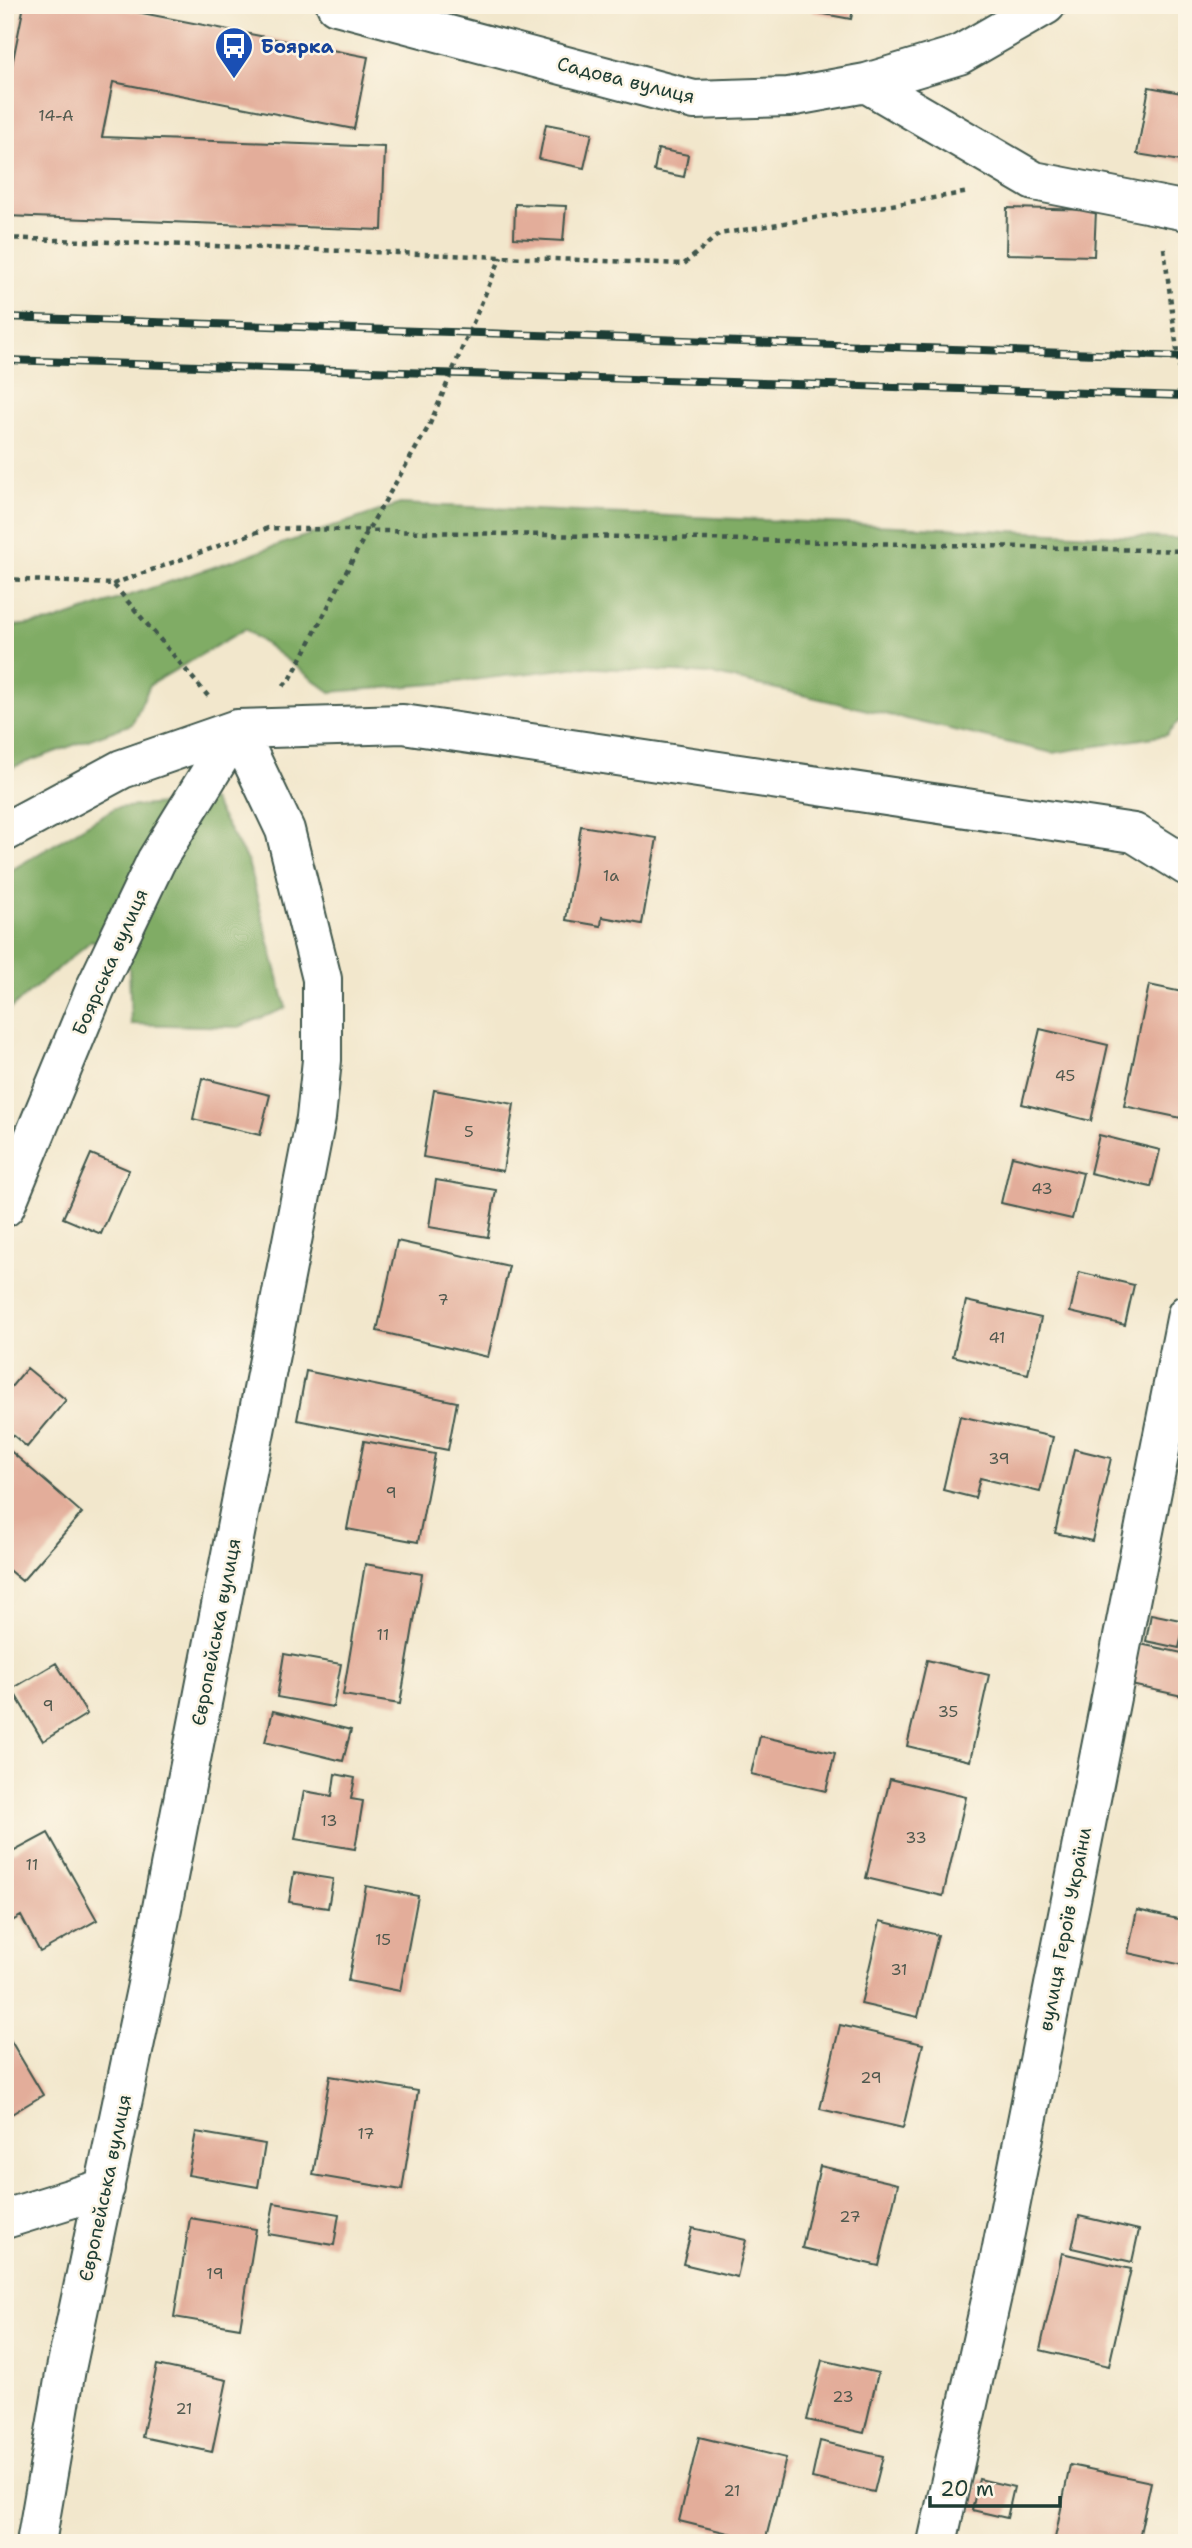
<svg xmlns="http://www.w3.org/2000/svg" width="1192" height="2548" viewBox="0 0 1192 2548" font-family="'Shantell Sans',sans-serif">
<rect width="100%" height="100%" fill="#fcf5e5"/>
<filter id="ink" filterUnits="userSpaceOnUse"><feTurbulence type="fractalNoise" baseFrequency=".0143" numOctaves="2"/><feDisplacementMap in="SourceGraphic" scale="14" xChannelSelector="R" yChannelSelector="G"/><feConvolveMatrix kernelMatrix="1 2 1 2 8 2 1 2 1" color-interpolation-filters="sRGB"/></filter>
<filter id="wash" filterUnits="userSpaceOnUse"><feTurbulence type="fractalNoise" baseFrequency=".00686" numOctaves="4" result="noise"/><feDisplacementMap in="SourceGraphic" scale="28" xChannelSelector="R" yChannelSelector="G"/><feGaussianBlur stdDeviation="1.57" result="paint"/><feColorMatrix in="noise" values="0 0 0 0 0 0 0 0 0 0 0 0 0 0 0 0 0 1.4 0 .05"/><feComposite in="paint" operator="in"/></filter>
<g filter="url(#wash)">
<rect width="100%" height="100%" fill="#f2e7cc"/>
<path fill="#80ac65" stroke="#50744c" stroke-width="2" d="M400,504l787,35v174l-21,22 -113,18 -341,-79 -133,-7 -131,16 -118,9 -85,-63 -95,56 -18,39 -127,46v-143l46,-5z
M212,800l36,62 38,146 -47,19 -108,-3 -2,-57 -37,-27 -87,73v-139l110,-66z"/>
<g id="blocks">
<path fill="#e3ad9a" d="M24,5h77l267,52 -14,72 -241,-47 -11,55 283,10 -3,83 -376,-14 -1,-116z
M814,5h40l-3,14 -38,-7z
M1149,87l38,7v68l-50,-8z
M546,124l46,9 -8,35 -45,-9z
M658,149l30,6 -4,22 -30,-6z
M515,204l51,2 -3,35 -49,-3z
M1007,208l89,2 -2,46 -88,-2z
M581,826l76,12 -15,86 -40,-7 -1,9 -35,-6z
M1149,985l38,8 -1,126 -62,-13z
M1040,1029l68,16 -17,76 -69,-17z
M202,1078l68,17 -10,40 -67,-16z
M434,1090l80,14 -11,67 -80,-14z
M1099,1135l61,15 -9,37 -61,-14z
M91,1154l38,16 -28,64 -38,-16z
M1012,1156l71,17 -11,46 -71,-16z
M436,1180l60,10 -8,47 -59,-10z
M397,1241l112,25 -21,91 -111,-26z
M1079,1272l55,13 -9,40 -55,-13z
M966,1301l75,17 -13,56 -75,-18z
M27,1368l39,32 -39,47 -22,-19v-34z
M306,1371l151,31 -9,48 -151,-30z
M960,1416l93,21 -13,55 -60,-14 -5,20 -32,-8z
M364,1441l71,13 -17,88 -71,-13z
M7,1448l75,65 -60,68 -17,-14z
M1074,1449l37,9 -19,83 -37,-8z
M365,1564l57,10 -22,130 -57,-9z
M1151,1614l34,7 -6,27 -33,-7z
M1140,1644l47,10v43l-56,-12z
M284,1654l57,10 -8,43 -56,-10z
M927,1660l62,15 -19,86 -63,-15z
M56,1663l31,51 -44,27 -31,-52z
M273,1711l78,19 -8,31 -78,-19z
M760,1736l75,17 -9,38 -75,-17z
M335,1774l20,4 -4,21 12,2 -8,48 -60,-10 9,-48 28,5z
M890,1779l76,18 -23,99 -77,-18z
M48,1833l49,87 -57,32 -19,-36 -16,9v-69z
M294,1873l39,6 -5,29 -39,-6z
M366,1886l52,10 -18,95 -52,-10z
M1137,1910l50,11v45l-59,-13z
M880,1921l58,14 -20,82 -57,-13z
M840,2025l83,19 -20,84 -83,-19z
M5,2031l38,64 -38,23z
M330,2076l88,15 -16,99 -89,-15z
M196,2132l69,12 -7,43 -70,-12z
M820,2166l78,18 -19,82 -77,-18z
M274,2203l65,11 -5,31 -66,-11z
M1079,2216l60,14 -7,32 -60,-14z
M190,2218l66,11 -16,99 -66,-11z
M692,2228l54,12 -9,37 -54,-13z
M1062,2253l69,16 -22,97 -69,-16z
M822,2360l56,13 -14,60 -57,-13z
M157,2365l70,15 -15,72 -70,-15z
M699,2437l87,21 -21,84 -86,-21z
M820,2441l63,15 -9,36 -62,-14z
M1070,2465l81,17 -13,61h-84z
M979,2479l35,8 -7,31 -35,-8z"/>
</g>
</g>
<g filter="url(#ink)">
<use href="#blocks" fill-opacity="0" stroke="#3f564b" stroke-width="2"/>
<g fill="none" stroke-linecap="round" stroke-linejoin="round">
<defs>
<path id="minor" d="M336,5l358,95 95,-3 77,-14 93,-28 87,-50
M866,83l168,98 153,30
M5,832l117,-63 115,-40 166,-5 731,109 53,33
M5,1207l91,-220 60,-126 81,-132
M5,2219l100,-31
M36,2543l30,-174 82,-389 168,-862 6,-58v-81l-37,-149 -48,-101
M937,2543l60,-270 190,-959"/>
</defs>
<use href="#minor" stroke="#3f564b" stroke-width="42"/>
<path stroke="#3f564b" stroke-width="4.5" stroke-dasharray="5 5" stroke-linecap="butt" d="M5,238l679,26 35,-30 250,-42
M1164,248l23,181
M5,579l108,5 95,112
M113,584l155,-56 919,23
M283,686l8,-8 77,-148 61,-104 72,-169"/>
<use href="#minor" stroke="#fff" stroke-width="38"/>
<defs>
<path id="rail" d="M5,317l1182,40
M5,360l1182,36"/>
</defs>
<use href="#rail" stroke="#1f3d34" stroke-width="8"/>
<use href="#rail" stroke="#fcf5e5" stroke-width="5" stroke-dasharray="16" stroke-linecap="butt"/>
</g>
</g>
<defs>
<symbol id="bus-pin" viewBox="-11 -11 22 30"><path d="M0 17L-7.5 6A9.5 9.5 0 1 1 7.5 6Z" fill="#1a4fb4" stroke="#fcf5e5"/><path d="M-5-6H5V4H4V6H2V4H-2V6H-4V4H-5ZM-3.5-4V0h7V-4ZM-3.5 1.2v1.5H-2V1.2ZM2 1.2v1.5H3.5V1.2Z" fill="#fff"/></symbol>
</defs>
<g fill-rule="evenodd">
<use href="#bus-pin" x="212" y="24" width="44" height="60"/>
</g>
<g text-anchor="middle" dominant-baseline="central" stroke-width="5" stroke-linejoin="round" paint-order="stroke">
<g font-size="16" fill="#50594e">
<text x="56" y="115">14-А</text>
<text x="611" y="875">1а</text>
<text x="1065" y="1075">45</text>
<text x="469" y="1131">5</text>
<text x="1042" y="1188">43</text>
<text x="443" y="1299">7</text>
<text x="997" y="1337">41</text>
<text x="999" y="1458">39</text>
<text x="391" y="1492">9</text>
<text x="383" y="1634">11</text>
<text x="48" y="1705">9</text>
<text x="948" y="1711">35</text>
<text x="329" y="1820">13</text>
<text x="916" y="1837">33</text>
<text x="32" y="1864">11</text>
<text x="383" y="1939">15</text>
<text x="899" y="1969">31</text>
<text x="871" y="2077">29</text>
<text x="366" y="2133">17</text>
<text x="850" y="2216">27</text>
<text x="215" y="2273">19</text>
<text x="843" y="2396">23</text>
<text x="184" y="2408">21</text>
<text x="732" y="2490">21</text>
</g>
<g font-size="19" font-weight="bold" fill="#164399" stroke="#fcf5e5" text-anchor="start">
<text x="261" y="46">Боярка</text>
</g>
<g font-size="19" fill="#1f3d34" stroke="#fcf5e5">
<text transform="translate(626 80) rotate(14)">Садова вулиця</text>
<text transform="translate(110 962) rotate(-66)">Боярська вулиця</text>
<text transform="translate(216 1632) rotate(-79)">Європейська вулиця</text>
<text transform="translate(1065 1929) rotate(-79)">вулиця Героїв України</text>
<text transform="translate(105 2188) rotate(-78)">Європейська вулиця</text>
</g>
</g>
<rect width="1192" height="2548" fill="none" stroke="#fcf5e5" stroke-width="28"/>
<path d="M930 2496v10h130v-10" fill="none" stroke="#1f3d34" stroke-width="3.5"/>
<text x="940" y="2496" font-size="21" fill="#1f3d34" stroke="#fcf5e5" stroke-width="5" paint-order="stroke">20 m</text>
</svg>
